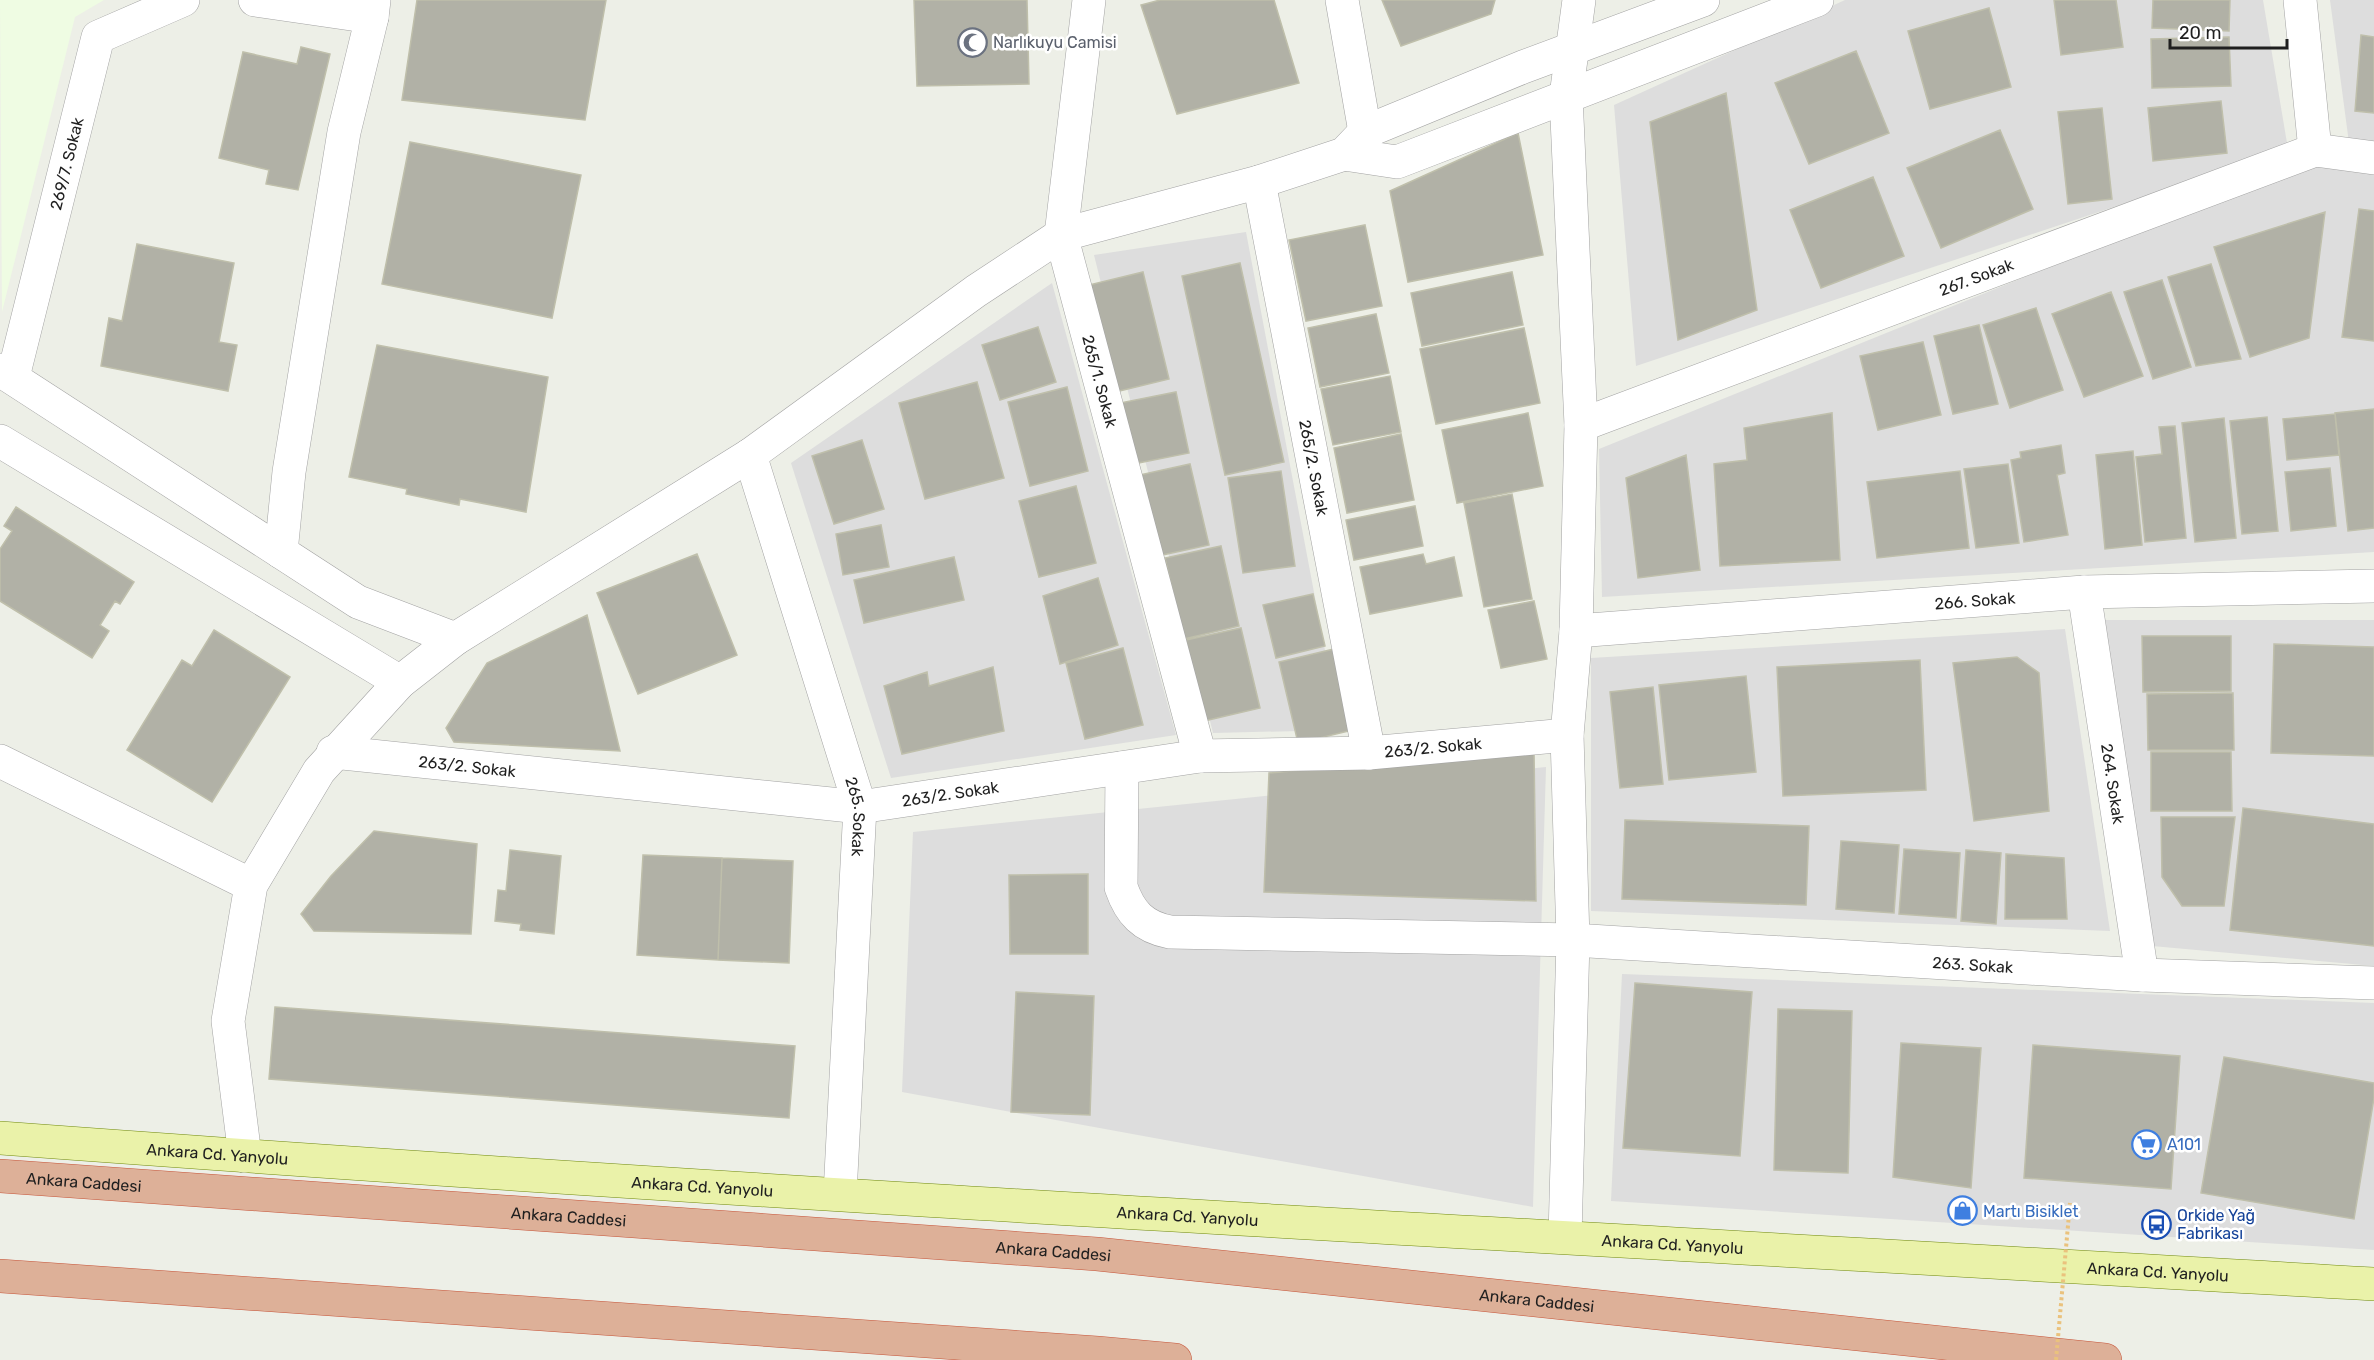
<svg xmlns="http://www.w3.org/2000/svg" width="2374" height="1360" viewBox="0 0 2374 1360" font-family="Rubik,sans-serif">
<rect width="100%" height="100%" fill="#edefe7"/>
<path fill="#ddd" d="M1845,0h418l25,149 -652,217 -22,-261z
M2330,0h44v145l-25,-2z
M2324,156l50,9v387l-772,45 -3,-148z
M1246,232l94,498 -127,3 -119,-478z
M1052,283l124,452 -285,43 -100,-315z
M2105,620h269v346l-222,-20z
M2065,629l45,302 -519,-20v-253z
M1546,767l-13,440 -631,-115 11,-260z
M1622,974l752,29v247l-763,-49z"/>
<path fill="#effce3" d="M0,0h104l-29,17 -73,295z"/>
<path fill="#b1b1a6" stroke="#bfbfab" stroke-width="1.5" d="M417,0h189l-21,120 -183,-20z
M914,0h113l2,84 -112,2z
M1160,0h114l25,83 -122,31 -36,-109z
M1382,0h113l-4,14 -90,32z
M2054,0h62l7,47 -62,8z
M2153,0h77l-1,31 -77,-3z
M1989,8l22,79 -81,22 -22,-78z
M2361,35l13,2v76l-19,-2z
M2229,37l2,49 -79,2 -1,-49z
M301,47l29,7 -32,136 -32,-6 3,-14 -50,-12 24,-106 54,12z
M1856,51l33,82 -80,31 -34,-81z
M1726,93l31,217 -79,30 -28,-218z
M2221,101l6,52 -74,8 -5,-53z
M2102,108l10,91 -44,5 -10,-92z
M2000,130l33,79 -92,39 -34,-80z
M1518,133l25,122 -135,27 -18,-91z
M410,142l171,33 -29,143 -170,-34z
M1873,177l31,79 -83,32 -31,-78z
M2359,209l15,2v130l-32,-4z
M2325,212l-16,126 -59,19 -36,-110z
M1365,225l17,81 -76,15 -17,-81z
M137,244l97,19 -15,79 18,3 -9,46 -127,-25 8,-48 13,3z
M1240,263l44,199 -59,13 -43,-199z
M2211,264l30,95 -45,7 -28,-89z
M1143,272l26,107 -58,14 -26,-107z
M1512,272l11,53 -101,21 -11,-53z
M2162,280l29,87 -38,12 -29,-87z
M2111,292l32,84 -59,21 -32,-83z
M2036,308l27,82 -53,18 -27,-83z
M1376,314l13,59 -69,14 -12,-59z
M1979,325l19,79 -45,10 -19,-78z
M1038,327l18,55 -56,18 -18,-55z
M1524,328l16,75 -104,21 -16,-75z
M1923,342l18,73 -63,15 -18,-74z
M377,345l171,32 -22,135 -66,-13 -1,6 -53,-11 1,-5 -58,-12z
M1390,376l11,56 -68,13 -12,-56z
M977,382l27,96 -79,21 -26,-96z
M1067,387l21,84 -58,15 -22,-84z
M1176,392l13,61 -61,12 -13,-61z
M2374,409v119l-26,3 -13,-118z
M1528,413l15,73 -86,17 -15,-73z
M1832,413l8,147 -120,6 -6,-102 33,-4 -3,-32z
M2335,414l4,41 -52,5 -4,-41z
M2267,417l11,114 -36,3 -12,-113z
M2224,418l12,120 -41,4 -13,-119z
M2175,426l11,112 -41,4 -9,-85 26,-3 -3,-27z
M1401,434l13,66 -67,13 -13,-65z
M862,440l22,69 -50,15 -22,-68z
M2061,445l4,28 -8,2 11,60 -44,7 -13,-82 10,-2 -1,-6z
M2133,451l9,94 -37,4 -9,-94z
M1686,455l14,115 -62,8 -12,-100z
M1190,464l19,81 -56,12 -18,-81z
M2008,464l11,79 -43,5 -12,-79z
M2330,468l6,58 -45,5 -6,-59z
M1281,471l14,95 -52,7 -15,-95z
M1960,471l9,77 -92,10 -10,-76z
M1076,486l20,77 -57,14 -20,-76z
M1512,494l20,105 -48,8 -20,-104z
M1415,506l8,40 -69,14 -8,-40z
M16,507l118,75 -14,22 -5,-3 -15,24 9,6 -17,27 -92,-57v-52l12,-18 -8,-5z
M881,525l8,42 -46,8 -7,-41z
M1221,546l18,80 -55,13 -19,-81z
M697,554l40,101 -99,39 -41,-101z
M1423,554l3,10 28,-7 8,39 -92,18 -10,-47z
M954,557l10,43 -100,23 -10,-43z
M1098,578l20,67 -58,19 -17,-68z
M1313,594l12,52 -49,12 -13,-53z
M1534,601l13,58 -46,9 -13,-58z
M587,615l33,136 -166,-9 -8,-14 41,-65z
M1241,628l19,80 -56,13 -18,-81z
M214,630l76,47 -78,125 -85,-52 55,-90 10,6z
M2142,636h89v55l-88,1z
M2274,644l100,3v109l-103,-3z
M1123,648l20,77 -58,14 -19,-76z
M1334,649l19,81 -55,13 -19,-81z
M2017,657l22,16 10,138 -75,10 -21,-158z
M1920,660l6,130 -143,6 -6,-129z
M993,667l11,64 -102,23 -18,-68 43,-14 2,14z
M1746,676l10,96 -87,8 -10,-95z
M1653,687l10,97 -43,4 -10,-96z
M2233,693l1,57h-86l-1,-56z
M1534,749l2,152 -272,-9 5,-119z
M2151,752h80l1,59h-81z
M2243,808l131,16v122l-144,-16z
M2161,817h74l-11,89h-42l-20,-29z
M1625,820l184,6 -3,79 -184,-6z
M374,831l103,13 -6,90 -157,-3 -13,-17 30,-38z
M1841,841l58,4 -5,68 -58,-4z
M1904,849l56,4 -4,65 -57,-4z
M510,850l51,6 -7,78 -34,-4 1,-6 -26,-3 3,-31 8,1z
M1966,850l35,3 -5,71 -35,-3z
M2006,854l58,4 3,61h-62z
M643,855l79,3 -4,102 -81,-5z
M722,858l71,3 -4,102 -71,-3z
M1088,874v80h-78l-1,-79z
M1635,983l117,9 -12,164 -117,-8z
M1016,992l78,4 -4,119 -79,-3z
M275,1007l520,39 -6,72 -520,-39z
M1778,1009l74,2 -4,162 -74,-3z
M1901,1043l80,5 -10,140 -78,-11z
M2033,1045l147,11 -9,133 -147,-11z
M2224,1057l150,26v15l-20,121 -153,-26z"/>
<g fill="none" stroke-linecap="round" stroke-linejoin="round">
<defs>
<g id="street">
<path d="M255,0l117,17 2,-17"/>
<path id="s1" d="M1089,0l-28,235 139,521"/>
<path d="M1342,0l23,132"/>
<path d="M2300,0l15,150"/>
<path d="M1344,154l53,8 420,-162"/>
<path id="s2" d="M1259,182l110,571"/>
<path d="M0,370l358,232 97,37"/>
<path id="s3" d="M13,377l85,-340 85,-37"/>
<path id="s4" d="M1581,425l734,-275 59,8"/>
<path d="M0,441l400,241"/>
<path id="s5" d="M750,455l110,352 -20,387"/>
<path d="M281,552l8,-80 55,-340 28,-115"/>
<path id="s6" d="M2084,592l58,383"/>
<path id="s7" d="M1576,631l508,-39 290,-6"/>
<path id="s8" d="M333,752l527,55 340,-51 169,-3 198,-18"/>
<path d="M0,761l251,124"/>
<path id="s9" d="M1122,768l-1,119c9,26 22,40 49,45l403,8 569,35 232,8"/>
<path d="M245,1156l-17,-135 23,-136 68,-114 81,-89 55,-43 295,-184 226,-164 85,-56 198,-53 85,-28 21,-22 158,-65 180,-67"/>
<path d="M1565,1237l8,-297 -6,-205 9,-104 5,-206 -15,-329 13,-96"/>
</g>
<g id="primary">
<path id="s10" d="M0,1138c791,59 1583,100 2374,146"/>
</g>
<g id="highway">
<path id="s11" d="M0,1176l1097,78 1008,106"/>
<path d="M0,1276l1098,77 77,7"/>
</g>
</defs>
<use href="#street" stroke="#a3a3a3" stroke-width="34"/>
<use href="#primary" stroke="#718a11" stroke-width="34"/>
<use href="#highway" stroke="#c7553a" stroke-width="34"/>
<use href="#street" stroke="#fff" stroke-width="33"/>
<use href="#primary" stroke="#eaf2a9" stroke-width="33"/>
<use href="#highway" stroke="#ddb098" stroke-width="33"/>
<path stroke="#eac27d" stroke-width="4" stroke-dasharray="3 3" stroke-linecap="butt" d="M2056,1360l14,-157"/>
</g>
<defs>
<symbol id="mosque-ring" viewBox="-11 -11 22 22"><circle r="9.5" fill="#fff" stroke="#6b7280" stroke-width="1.5"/><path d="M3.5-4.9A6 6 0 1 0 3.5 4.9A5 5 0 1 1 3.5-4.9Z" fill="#6b7280"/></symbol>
<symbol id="supermarket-ring" viewBox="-11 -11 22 22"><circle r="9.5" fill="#fff" stroke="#3f7fe0" stroke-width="1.5"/><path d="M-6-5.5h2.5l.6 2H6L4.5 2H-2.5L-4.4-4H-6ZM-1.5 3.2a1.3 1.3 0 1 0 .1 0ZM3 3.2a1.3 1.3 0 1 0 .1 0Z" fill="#3f7fe0"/></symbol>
<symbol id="shop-ring" viewBox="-11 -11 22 22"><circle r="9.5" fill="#fff" stroke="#3f7fe0" stroke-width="1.5"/><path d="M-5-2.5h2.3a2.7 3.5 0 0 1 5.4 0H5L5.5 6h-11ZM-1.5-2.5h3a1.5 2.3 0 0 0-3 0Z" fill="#3f7fe0"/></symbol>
<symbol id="bus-ring" viewBox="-11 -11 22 22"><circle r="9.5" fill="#fff" stroke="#1a4fb4" stroke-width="1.5"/><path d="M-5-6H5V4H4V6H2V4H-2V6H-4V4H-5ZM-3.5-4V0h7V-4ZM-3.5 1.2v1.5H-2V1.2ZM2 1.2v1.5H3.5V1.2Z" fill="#1a4fb4"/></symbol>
</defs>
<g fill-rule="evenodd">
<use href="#mosque-ring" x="956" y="26" width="33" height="33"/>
<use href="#supermarket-ring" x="2130" y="1128" width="33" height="33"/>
<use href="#shop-ring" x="1946" y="1194" width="33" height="33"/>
<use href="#bus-ring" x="2140" y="1208" width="33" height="33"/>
</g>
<g text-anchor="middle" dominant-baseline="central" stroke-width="5" stroke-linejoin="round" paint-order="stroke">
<g font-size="16" fill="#5b616d" stroke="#fff" text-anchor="start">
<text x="993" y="42">Narlıkuyu Camisi</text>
</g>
<g font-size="16" fill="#1f1f1f" stroke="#fff">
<text stroke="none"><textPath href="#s3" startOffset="220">269/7. Sokak</textPath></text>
<text stroke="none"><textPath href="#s4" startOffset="422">267. Sokak</textPath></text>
<text stroke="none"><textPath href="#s1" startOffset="388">265/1. Sokak</textPath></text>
<text stroke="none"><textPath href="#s2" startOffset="291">265/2. Sokak</textPath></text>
<text stroke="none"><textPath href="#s7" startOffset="400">266. Sokak</textPath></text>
<text stroke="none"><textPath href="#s8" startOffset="1107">263/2. Sokak</textPath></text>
<text stroke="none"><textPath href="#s8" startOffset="135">263/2. Sokak</textPath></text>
<text stroke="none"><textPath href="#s6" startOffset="194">264. Sokak</textPath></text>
<text stroke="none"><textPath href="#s8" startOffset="621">263/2. Sokak</textPath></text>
<text stroke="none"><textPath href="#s5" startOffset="378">265. Sokak</textPath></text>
<text stroke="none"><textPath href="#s9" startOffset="993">263. Sokak</textPath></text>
<text stroke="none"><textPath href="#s10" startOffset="218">Ankara Cd. Yanyolu</textPath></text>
<text stroke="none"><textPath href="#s11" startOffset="84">Ankara Caddesi</textPath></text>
<text stroke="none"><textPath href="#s10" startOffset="704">Ankara Cd. Yanyolu</textPath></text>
<text stroke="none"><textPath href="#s10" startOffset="1190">Ankara Cd. Yanyolu</textPath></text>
<text stroke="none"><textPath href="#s11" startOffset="570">Ankara Caddesi</textPath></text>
<text stroke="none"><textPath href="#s10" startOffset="1676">Ankara Cd. Yanyolu</textPath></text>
<text stroke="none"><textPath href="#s11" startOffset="1056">Ankara Caddesi</textPath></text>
<text stroke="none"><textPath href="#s10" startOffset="2162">Ankara Cd. Yanyolu</textPath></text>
<text stroke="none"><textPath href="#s11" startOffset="1542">Ankara Caddesi</textPath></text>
</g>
<g font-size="16" fill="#366cbe" stroke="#fff" text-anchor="start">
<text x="2167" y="1144">A101</text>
<text x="1983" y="1211">Martı Bisiklet</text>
</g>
<g font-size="16" fill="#164399" stroke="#fff" text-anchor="start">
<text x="2177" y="1215">Orkide Yağ<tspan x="2177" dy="18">Fabrikası</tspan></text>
</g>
</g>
<path d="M2170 39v9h117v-9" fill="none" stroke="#1f1f1f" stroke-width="3"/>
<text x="2179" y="39" font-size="18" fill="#1f1f1f" stroke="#ffffff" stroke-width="4.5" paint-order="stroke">20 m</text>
</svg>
